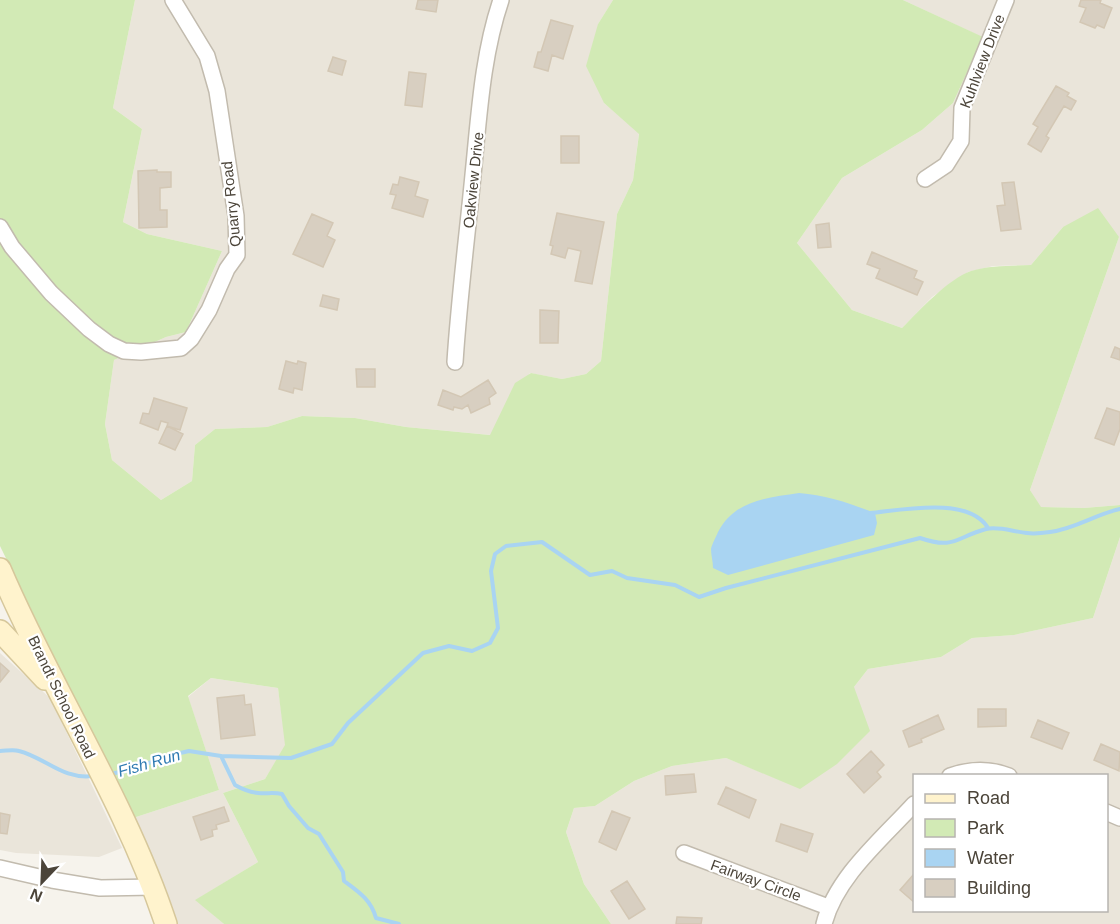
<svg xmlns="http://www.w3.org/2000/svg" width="1120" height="924" viewBox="0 0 1120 924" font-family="Arial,sans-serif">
<rect width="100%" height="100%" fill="#f6f3ec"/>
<path fill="#eae5da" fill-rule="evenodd" d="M135,0h478l-15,24 6,79 35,30 -6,47 -16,34 -16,147 -15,13 -24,5 -32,-6 -27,38 -12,24 -85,-8 -51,-9 -53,-2 -35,11 -52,2 -20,16 -3,36 -31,19 -49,-40 -7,-36 9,-64 52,-23 20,-5 36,-81 -75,-17 -24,-12 19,-93 -29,-21z
M903,0h217v505l-36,3 -44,-1 -10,-17 89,-253 -56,-10 -32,38 -38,1 -25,6 -36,25 -30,31 -50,-18 -55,-67 45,-65 80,-48 31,-27 29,-66z
M1120,537v387h-509l-27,-40 -18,-52 8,-24 21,-2 39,-25 38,-15 54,-8 74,30 54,-101 14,-18 73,-12 31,-19 42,-3 79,-17zM914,776h192v134h-192z
M0,653l50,45 72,150 -23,9 -83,-4 -16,-3z
M211,678l67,10 8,57 -21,34 -42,14 35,69 -62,38 28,24h-47l-4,-17 -40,-89 86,-28 -31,-93z"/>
<path fill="#d2eab5" d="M0,0h135l-22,108 29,21 -19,93 24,12 75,17 -36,81 -20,5 -52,23 -9,64 7,36 49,40 31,-19 3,-36 20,-16 52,-2 35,-11 53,2 51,9 84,8 25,-52 16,-10 31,6 24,-5 15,-13 16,-147 16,-34 6,-46 -35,-31 -18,-37 12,-42 15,-24h290l80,37 -30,66 -31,27 -80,48 -45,65 55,67 50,18c17,-17 46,-49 69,-57 20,-6 40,-5 60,-6l32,-38 35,-19 21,29 -89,253 11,17 43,1 36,-3v32l-27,81 -79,17 -42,3 -31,19 -73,12 -14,18 16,44 -33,33 -37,25 -74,-31 -54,8 -38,15 -39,25 -21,2 -8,24 18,52 27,40h-387l-29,-24 63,-38 -35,-69 42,-14 20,-34 -7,-57 -67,-10 -23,18 31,94 -86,28 -133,-272z"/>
<path fill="#a9d4f2" d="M799,493c27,2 50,10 76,20l2,10 -3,12 -146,40 -15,-7c0,-6 -2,-13 -2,-19 1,-5 5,-12 7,-17 17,-32 48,-34 81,-39z"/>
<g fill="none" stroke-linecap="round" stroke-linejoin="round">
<path stroke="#a9d4f2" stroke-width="4" d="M870,513c32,-3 99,-17 118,15
M0,751c6,0 13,-2 19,0 27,7 44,29 74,25
M221,756l70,2 41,-14 16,-21 75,-70 26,-7 23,5 18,-8 8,-15 -7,-57 4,-17 11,-8 36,-4 48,33 22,-4 15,7 48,7 24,12 27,-9 194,-50c35,12 36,-1 66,-9 13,-3 28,3 41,4 7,1 16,0 23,-1 25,-3 46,-18 70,-23
M109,774l23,-4 31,-13 26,-6 32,5 14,29c7,4 14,7 23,8 9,1 15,-1 24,1l7,12 19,22 11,6 24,38 1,9c15,11 27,19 32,37l23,6"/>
</g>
<path fill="#d8cfc1" stroke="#d3c7b4" stroke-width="1.5" d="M418,0h20l-2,12 -20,-3z
M1081,0h20l-1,3 12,5 -8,20 -7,-3 -2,3 -15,-6 6,-14 -7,-2z
M551,20l22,6 -10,33 -11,-4 -4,16 -14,-4 4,-15h3z
M333,57l13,4 -4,14 -14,-4z
M409,72l17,2 -4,33 -17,-2z
M1056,86l13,7 -2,3 9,5 -5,9 -7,-4 -18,30 3,2 -8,14 -13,-8 10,-17 -5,-3z
M561,136h18v27h-18z
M157,170v2h14v15l-11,1v22h7v17l-28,1 -1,-57z
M400,177l19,5 -4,14 13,4 -5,17 -31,-9 4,-13 -6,-1 3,-10 5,1z
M1014,182l7,47 -20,2 -4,-25 8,-1 -3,-22z
M557,213l47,9 -12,62 -17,-3 6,-30 -13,-3 -3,10 -14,-4 2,-8 -3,-1z
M312,214l21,9 -6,13 8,4 -12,27 -30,-13z
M829,223l2,24 -13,1 -2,-23z
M872,252l45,19 -3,7 9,4 -6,13 -41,-17 4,-9 -13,-5z
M323,295l16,4 -2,11 -17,-4z
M540,310l19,1 -1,32h-18z
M1115,347l5,2v11l-9,-3z
M286,361l11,3 1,-3 8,2 -4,27 -8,-2 -1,5 -14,-4z
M356,369h19v18h-18z
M488,380l8,13 -7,5 1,6 -19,9 -3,-8 -6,4 -8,-2 -1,3 -15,-5 5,-15 18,7z
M154,398l33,10 -7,22 -13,-4 1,-3 -7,-2 -3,9 -18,-7 3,-10 6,1z
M1107,408l13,4v17l-6,16 -19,-7z
M167,426l16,8 -8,16 -16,-7z
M0,663l9,8 -9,11z
M244,695l1,10 6,-1 4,31 -34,4 -4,-41z
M978,709h28v17l-28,1z
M938,715l6,14 -23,10 1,3 -13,5 -6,-16z
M1038,720l31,13 -7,16 -31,-12z
M1101,744l19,8 -1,19 -25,-11z
M871,751l13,14 -7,7 4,5 -17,16 -17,-19z
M694,774l2,18 -30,3 -1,-19z
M726,787l30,13 -7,18 -31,-14z
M224,807l5,14 -13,4 1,4 -5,1 1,6 -12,4 -8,-23z
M612,811l18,7 -14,32 -17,-8z
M0,813l10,2 -3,19 -7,-1z
M781,824l32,10 -6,18 -31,-11z
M914,874v28l-14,-12z
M627,881l18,28 -16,10 -18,-28z
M677,917l25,1 -1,6h-25z"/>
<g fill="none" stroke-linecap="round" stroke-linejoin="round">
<defs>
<path id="street" d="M925,179l21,-14 15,-24 1,-33 44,-108
M0,227l12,20 39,46 38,36 20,15 15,7 17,1 40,-4 10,-9 18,-29 18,-41 10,-14 -1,-39 -19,-125 -10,-35 -34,-56
M455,362c4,-63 12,-124 18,-187 6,-58 9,-119 28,-175
M950,776c20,-7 39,-8 59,0
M1106,812l14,6
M684,853l144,54
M0,868l52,12 48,8 54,-1
M824,924c12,-47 58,-85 90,-120"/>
<path id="secondary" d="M0,569c51,120 125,231 166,355
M0,631l45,48"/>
</defs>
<use href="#street" stroke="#c2bbae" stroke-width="18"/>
<use href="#secondary" stroke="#d6c79b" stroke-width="24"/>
<use href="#street" stroke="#fff" stroke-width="15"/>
<use href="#secondary" stroke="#fff3cd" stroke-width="21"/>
</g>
<g text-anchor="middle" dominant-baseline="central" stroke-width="4.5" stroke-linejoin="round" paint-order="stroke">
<g font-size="15" fill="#4b4439" stroke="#fff">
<text transform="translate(982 61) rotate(-69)">Kuhlview Drive</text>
<text transform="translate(473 180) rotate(-84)">Oakview Drive</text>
<text transform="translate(231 204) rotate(-96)">Quarry Road</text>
<text transform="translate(62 697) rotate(64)">Brandt School Road</text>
<text transform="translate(756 880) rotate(20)">Fairway Circle</text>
</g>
<g font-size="16" font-style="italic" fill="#2e7ab2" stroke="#fff">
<text transform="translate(149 763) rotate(-16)">Fish Run</text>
</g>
</g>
<rect x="913" y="774" width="195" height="138" fill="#ffffff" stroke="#b7b4b0" stroke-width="1.5"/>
<rect x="925" y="794" width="30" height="9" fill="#fff3cd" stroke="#b7b4b0" stroke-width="1.5"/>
<text x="967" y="804" font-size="18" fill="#4b4439">Road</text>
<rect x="925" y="819" width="30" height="18" fill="#d2eab5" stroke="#b7b4b0" stroke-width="1.5"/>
<text x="967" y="834" font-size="18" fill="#4b4439">Park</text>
<rect x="925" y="849" width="30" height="18" fill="#a9d4f2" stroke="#b7b4b0" stroke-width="1.5"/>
<text x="967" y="864" font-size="18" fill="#4b4439">Water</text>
<rect x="925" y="879" width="30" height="18" fill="#d8cfc1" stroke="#b7b4b0" stroke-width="1.5"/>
<text x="967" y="894" font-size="18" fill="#4b4439">Building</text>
<g transform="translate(42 882) rotate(203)" stroke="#ffffff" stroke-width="4.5" paint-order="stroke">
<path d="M0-4.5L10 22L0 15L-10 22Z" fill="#4b4439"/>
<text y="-9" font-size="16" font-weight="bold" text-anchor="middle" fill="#4b4439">N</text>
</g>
</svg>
